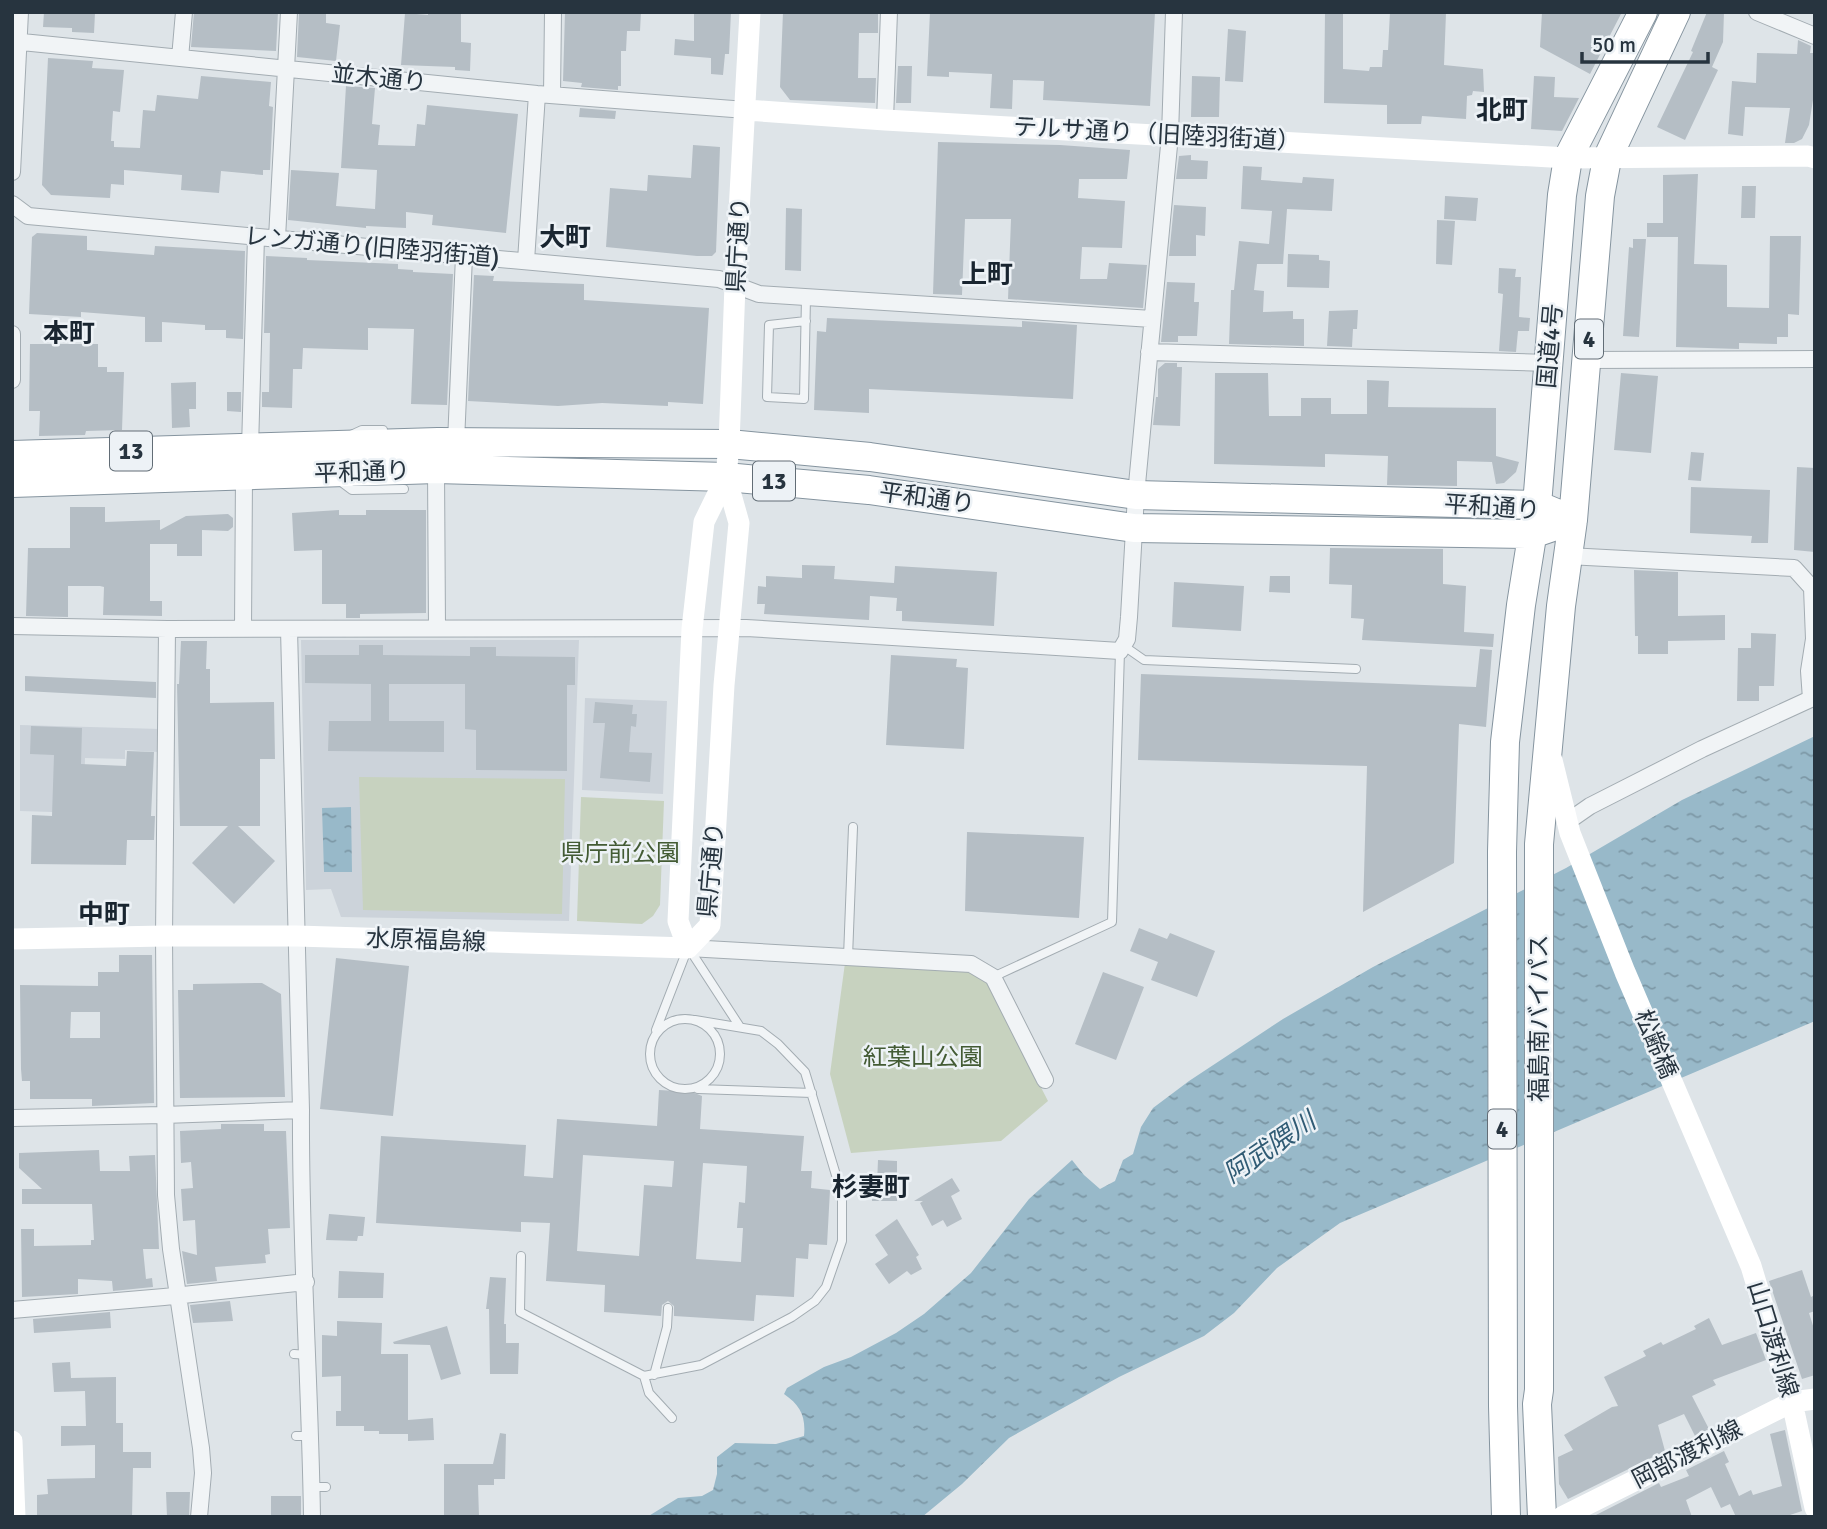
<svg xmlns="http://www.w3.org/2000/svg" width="1827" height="1529" viewBox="0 0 1827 1529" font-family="Signika,'Noto Sans JP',sans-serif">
<defs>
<pattern id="water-ripples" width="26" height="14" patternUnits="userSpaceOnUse" patternTransform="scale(1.75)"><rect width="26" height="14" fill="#98b9c9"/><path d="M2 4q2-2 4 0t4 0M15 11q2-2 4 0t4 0" fill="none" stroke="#7c97a5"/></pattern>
</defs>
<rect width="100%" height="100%" fill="#dee4e8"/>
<path fill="#ccd3da" d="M301,640h278l-10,281 -228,-4 -10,-28 -25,1z
M585,698l82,3 -4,93 -81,-4z
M20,725l140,4 -1,23 -34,-2v9l-40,-1 -1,55 -64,-2z"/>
<path fill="#c7d2bf" d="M359,777l206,2 -3,135 -199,-4z
M581,797l83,4 -4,104 -7,11 -11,8 -65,-3z
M845,963l122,8 20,12 61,118 -47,40 -150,12 -21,-79z"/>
<path fill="url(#water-ripples)" d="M1815,736v285l-475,202 -63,45 -43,45 -30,23 -85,41 -110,61 -47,46 -40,33h-275l31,-19 24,-2 11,-6 4,-16v-17l18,-14 41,1 28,-8c2,-20 -4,-31 -20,-42l3,-6 37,-21 27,-10 45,-24 28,-19 47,-41 58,-74 43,-39 12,15 16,14 15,-8 8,-21 10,-6 8,-27 12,-19 36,-27 94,-62 90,-52 193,-99 116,-68z
M351,807l1,65h-28l-2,-64z"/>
<path fill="#b5bec5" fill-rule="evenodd" d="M44,12l51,1 -1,20 -22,-1v-4l-29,-1z
M194,12h84l-2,39 -85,-4z
M299,12h27v11l14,2 -4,36 -39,-4z
M428,12h33v30l10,1 -1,28 -15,-1v-3l-54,-2 4,-52 23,2z
M565,12h76l-1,19h-13l-1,20h-5v35h-3v4l-37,-3 1,-4 -19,-2z
M694,12h37l-2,42h-4l-2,21 -12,-1v-16l-37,-3 1,-16 19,2z
M783,12h95v21h-19l-1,45h18l-1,25 -85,-3 -10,-13z
M930,12h225l-5,94 -107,-6 1,-19 -31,-1 -1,29 -22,-1 2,-34 -43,-2v5l-22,-1z
M1325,12h18v57l26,2 1,-4h12l1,-17h5l2,-38 56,1 -2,52 39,4 1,23 -11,-1 -1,4 -5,1 -1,23 -44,-3 -1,8h-34v-19l-63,-2z
M1542,12h80l-32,62 -50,-27z
M1707,12h17l-1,30 -11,25 6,3 -33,70 -28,-13 36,-75 -2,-1z
M1228,29l18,2 -3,51 -18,-1z
M1798,40l13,6 -1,7h5v34l-6,38 -7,14 -8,4h-9l5,-35 -45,-1 -2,29 -15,-2 4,-53 24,2 1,-30 40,1z
M48,58l45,3 -1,7 32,2 -4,42 -7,-1 -2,30h3v6l26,1 3,-38 12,1 2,-16 41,4 3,-23 70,6 -2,24 4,1 -3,63h-7v5l-42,-4 -2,22 -38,-3 1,-15 -58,-5v15l-13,-1 -1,14 -59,-3 -9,-10z
M898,66h14l-1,37h-15z
M1192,76l28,1 -1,40h-28z
M1534,76l21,1 -1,20 25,1 -17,33 -31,-2z
M346,86l29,2 -3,36 8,1 -2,20 37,1 2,-22 8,1 2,-20 91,9 -12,119 -74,-8 1,-10 -27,-3v16l-40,-2v2l-78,-8 3,-50 48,3 -3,33 39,3 2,-39 -36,-2z
M580,108l36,3 -1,8 -36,-2z
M938,142l122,3 70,5 -3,29h-48l-1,19 47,3 -3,47 -40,-1 -2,32h27l2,-16 38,2 -4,43 -135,-9 3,-80h-46l-3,76 -29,-1z
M693,145l27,2 -4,105 -4,4h-15l-91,-9 4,-59 37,3 1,-16 43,3z
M1191,155v5l17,1 -1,18h-31l3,-23z
M1243,166l19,1 -1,13 41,3 1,-6 31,2 -2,32 -45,-2 -4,55h-26l-3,26 10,1 -1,21 30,-1v8h11v27l-75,-2 2,-54h3l5,-49 30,3 3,-33 -31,-2z
M1698,174l-4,90 33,1v42l42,1 1,-72h31l-2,79 -11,-1v23h-11v7l-38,-1v6l-63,-2 2,-110h-31v-14h16v-48z
M1742,186h14l-1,32h-14z
M1445,196l33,2 -2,23 -32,-2z
M1174,205l32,2 -1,29 -9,-1v21h-27z
M786,208l16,1 -1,62 -16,-1z
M1437,220l18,1 -3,44 -16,-1z
M37,233l50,3v14l67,5 1,-9 90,5 -2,88 -17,-1v-8h-21v-5l-43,-3v20h-17v-25l-64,-5v5l-52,-3 3,-77z
M1633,239h13l-7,98 -16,-1 6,-89 4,1z
M1288,254l31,1v5l11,1 -1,27 -42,-1z
M266,256l41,2v2l91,4v5l15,1v2l40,2 -6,131 -36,-1 3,-75 -46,-1v22l-65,-2 -1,21h-9l-1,39 -30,-1v-15h7l1,-59h-6z
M1499,268l17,1 -1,8h6l-2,40 11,1 -1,13h-11l-2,21 -17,-1 4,-57 -5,-1z
M474,275l20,1 -1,5 91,3v16l125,8 -6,96 -35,-2v4l-66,-3 -44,3 -90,-5z
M1167,282l28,1 -1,19h5l-2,34h-19v6h-17z
M1358,310l-1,19h-4l-1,18 -25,-1 2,-35z
M827,318l195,9v-6l55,4 -4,74 -204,-10v24l-55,-3 3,-79 9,1z
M30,344h68v23h9v5h17l-2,58 -36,1 -1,4 -46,1 1,-25h-11z
M1165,363h12v4h5l-2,59 -27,-1 3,-28h2v-28z
M1215,373h53l1,43h32v-18h30v16h36v-34l22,1 -1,26 108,1v48l23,6 -3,10 -12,11 -8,1 -4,-22 -35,-1v25l-70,-1 1,-29 -63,-2v13l-111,-3z
M1621,373l37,3 -7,77 -37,-3z
M196,382v27h-7l1,18 -18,1 -1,-45z
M227,392h14v20l-14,-1z
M1691,452l13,1 -3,28 -13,-1z
M1797,467l18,1v84l-21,-2z
M1691,487l79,3 -2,53h-17l1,-7 -62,-3z
M70,507h35v15l55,-2v10l26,-14 42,-2 5,4v9l-5,4 -26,-1v26h-25v-12h-27v57h12v15l-59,-1 1,-28 -4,-1h-32v31l-42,-1 2,-68h42z
M339,510v5h27v-5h60v103l-66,1v4h-14v-14h-24v-54l-28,1 -2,-38z
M1330,548l113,1v35l23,2 -2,46 30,2 -1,13 -131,-7 2,-21 -13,-1 1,-33 -23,-1z
M802,565l33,1 -1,13 60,4 1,-17 102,6 -3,54 -92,-5v-10h-6l1,-13 -27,-2 -1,24 -105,-6 1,-10h-8l1,-18 8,1v-11l36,2z
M1634,570l44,2v44l47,-1v25l-57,1v13h-30v-18h-3z
M1270,576h20v17l-21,-1z
M1174,582l70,4 -3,45 -69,-4z
M1751,633l25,1 -2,52h-15v15h-22l1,-53h13z
M181,641h26l-1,28h4v34l64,-1 1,57h-15v67h-22l37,35 -41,43 -42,-41 36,-37h-48l-3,-142h2z
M359,645h24v10l87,1v-9h26v9l79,1v28h-8v86l-91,-1v-40l-11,-1v-45h-76v37h55v31l-116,-1 1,-30h42v-37l-66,-1v-28h54z
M1480,649l12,1 -6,77 -27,-3 -5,139 -91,49 4,-146 -229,-6 3,-86 335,13z
M891,655l66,4 -1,8 12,1 -4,81 -78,-4z
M25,676l131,6v16l-131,-7z
M595,702l38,3 -1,9h5l-1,13 -5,-1 -2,26 23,1 -2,29 -50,-4 5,-55h-12z
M31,726l51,2 -1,36 45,2 1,-15 27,1 -3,64h4l-1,24h-27l-1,25 -95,-1 1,-49 20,1 2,-61 -24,-1z
M967,832l117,5 -5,81 -114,-7z
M1139,928l28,11 3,-6 45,18 -18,46 -46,-17 7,-18 -28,-11z
M119,955h33l2,148 -62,3v-7h-62v-18h-8l-1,-12 -1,-84 78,1v-14h21zM71,1012h29v26h-30z
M336,958l73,8 -16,150 -73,-7z
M1103,972l41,15 -28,73 -41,-16z
M262,983l19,11 4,103 -105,1 -2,-108h15v-6z
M659,1090l33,2 10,4 -2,33 104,7 -3,35h11l-1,17 19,2 -3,55 -18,-1 -1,15 -12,-1 -2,39 -38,-2 -2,26 -80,-5v-10l-6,-5 -6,4 -1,11 -57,-4 1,-27 -59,-4 4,-58 -29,-1v10l-145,-9 5,-87 145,9 -2,31 29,2 4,-59 100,7zM583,1155l91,6 -2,26 -28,-2 -5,71 -62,-5zM703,1163l44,3 -2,37 -6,-1 -2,26h6l-2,34 -45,-3z
M221,1124h43v7h22l4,97 -22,1 2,25 -5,1 1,8 -51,4 2,14 -30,3 -5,-33 15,4 -2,-35 -12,1 -2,-32 12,-1 -2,-26 -10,1 -1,-32 41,-2z
M99,1150l1,21h30l-1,-15 26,-1 4,94h-16l3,30 6,-1 1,9 -40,4 -1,-10 -34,-2v15l-56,3 -1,-68h13v17l57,-1v-5h3l-2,-36h-70v-15h20l-23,-21v-15z
M878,1160l19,1v40h-25v-17h5z
M952,1178l8,13 -9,5 11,23 -15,8 -4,-7 -11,6 -12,-23 3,-2h-9z
M329,1214l36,3 -2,19h-5l-1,5 -31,-1z
M897,1219l22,36 -3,2 6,12 -11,6 -4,-4 -18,13 -14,-20 13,-9 -13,-20z
M1802,1270l9,27 4,-2v16l-6,2 6,19v43l-13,4 -33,-98z
M339,1271l45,2 -1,25h-45z
M490,1277l16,1 -2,46h2v19h13l-1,31h-28l-1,-65h-3z
M230,1301l3,20 -40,2 -3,-18z
M110,1312l1,16 -77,5 -1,-14z
M1709,1318l13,27 34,-12 10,27 -53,20 3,5 -24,11 17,33 -14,7 -11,-22 -26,11 7,26 -97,48 -9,-15 -1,-27 15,-7 -9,-15 48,-28 6,-1 -14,-29 42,-21 -3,-5 18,-9 2,3 33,-16 -2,-3z
M337,1321l45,2 -1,31h27v66l25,-2 1,22 -26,1v-7h-29v-3h-15v-5h-28v-15h5v-35l-19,1v-42l15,1z
M447,1326l14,48 -20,6 -11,-35 -36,-1 -1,-2z
M70,1362l1,16 45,-1v46h7v29h28v16h-18l-1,49h-95v-22l11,-1 -1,-15 48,-1v-33l-34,1v-20h25l-1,-35 -31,1 -2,-29z
M1785,1430l17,81 -18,6h-48l-6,-13 -9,4 -10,-21 -25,13 6,17h-100l67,-34 2,4 28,-11 -3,-6 38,-19 5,11 -4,2 14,32 12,-6 2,5 29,-9 -12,-52z
M500,1433l6,1 -1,45h-11v6h-16l1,32h-35v-53h49z
M166,1492h24l-1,25h-22z
M271,1496h30v21h-30z"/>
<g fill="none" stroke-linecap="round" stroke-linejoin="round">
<defs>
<path id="lane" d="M806,321l-37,4 -2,72 37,2 2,-102
M351,435l11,-5h21
M340,481l12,9 52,-1
M1124,646l20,14 212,9
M690,950l50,77
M848,957l5,-130
M993,977l119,-55 8,-271
M650 1054a35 35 0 1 1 70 0a35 35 0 1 1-70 0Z
M656,1030l31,-80
M698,1089l114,4
M521,1256l-1,56 124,64 57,-11 91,-48 23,-16 11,-14 16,-46v-46l-37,-123 -27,-28 -17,-13 -66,-11
M294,1354l14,1
M654,1375l13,-48 1,-19
M644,1376l5,17 23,25
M296,1436h15
M312,1487h14"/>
<path id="street" d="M1757,12l58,24
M12,41l525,53 209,16
M180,58l4,-46
M552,95l1,-83
M885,120l4,-108
M12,172l8,-160
M12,204l16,12 691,63 40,15 393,25
M277,238l12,-226
M526,261l11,-167
M12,334v46
M1149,352l400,11
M1587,360l228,-1
M456,442l8,-186
M250,448l6,-211
M436,469l1,159
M1568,556l226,12 18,20 2,51 -5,32 2,28
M12,626l155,3 579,-1 374,23 7,-12 2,-22 7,-122 34,-360 4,-123
M167,629l-3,307 2,259 5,54 30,199 2,25 -4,44
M243,629l1,-153
M289,629l12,481c-1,135 9,271 11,407
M1567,822l23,-16 112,-57 113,-52
M688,948l283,16 22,13 52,103
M12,1118l152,-3 137,-5
M12,1310l152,-13 142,-15"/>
<path id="highway" d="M12,455l426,-13 291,2 141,13 266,38 401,10 36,15
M12,483l424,-14 290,8 143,13 265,38 398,6 41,-14
M1506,1517l-3,-111 -1,-554 3,-110 16,-137 16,-100 25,-310 6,-37 75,-146
M1542,1517l-5,-113 2,-14v-546l22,-238 12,-86 27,-324 7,-37 69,-147"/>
</defs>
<use href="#lane" stroke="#a3acb2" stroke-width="10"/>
<use href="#street" stroke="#a3acb2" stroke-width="18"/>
<use href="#highway" stroke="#85949f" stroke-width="30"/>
<use href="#lane" stroke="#f1f4f6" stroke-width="8"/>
<use href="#street" stroke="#f1f4f6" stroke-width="16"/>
<path stroke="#fff" stroke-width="21" d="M746,110l139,10 683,38 240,-2 7,2
M1552,760l18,73 55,139 126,294 41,136 23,106
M12,939l152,-3h133l391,12
M688,948l-10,-27 14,-292 12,-107 22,-45 3,-33 6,-159 15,-273
M688,948l22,-23 14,-240 15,-162 -13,-46
M12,1441l3,76
M1562,1517l230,-115 23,-3"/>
<use href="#highway" stroke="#fff" stroke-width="28"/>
</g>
<g text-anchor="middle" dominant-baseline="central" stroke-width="5" stroke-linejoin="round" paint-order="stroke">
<g fill="#edf2f6" stroke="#626d76" stroke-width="2">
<rect x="1575" y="319.5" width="28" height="39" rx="5"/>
<rect x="110" y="431.5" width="42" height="39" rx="5"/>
<rect x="753" y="461.5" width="42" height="39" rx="5"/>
<rect x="1488" y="1109.5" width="28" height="39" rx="5"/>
</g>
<g font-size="23" font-weight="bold" fill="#27343f">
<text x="1589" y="339">4</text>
<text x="131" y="451">13</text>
<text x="774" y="481">13</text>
<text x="1502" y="1129">4</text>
</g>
<g font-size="24" fill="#27343f" stroke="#edf2f6">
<text transform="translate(379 78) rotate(6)">並木通り</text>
<text transform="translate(1157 134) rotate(3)">テルサ通り（旧陸羽街道）</text>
<text transform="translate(738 245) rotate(-87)">県庁通り</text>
<text transform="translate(372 247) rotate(5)">レンガ通り(旧陸羽街道)</text>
<text transform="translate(1550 346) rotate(-85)">国道4号</text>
<text transform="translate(362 472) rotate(-2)">平和通り</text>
<text transform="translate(927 498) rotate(8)">平和通り</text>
<text transform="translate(1492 507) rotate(4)">平和通り</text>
<text transform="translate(711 870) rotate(-85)">県庁通り</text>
<text transform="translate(426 940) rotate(2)">水原福島線</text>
<text transform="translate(1539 1018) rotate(-90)">福島南バイパス</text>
<text transform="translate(1656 1044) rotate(67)">松齢橋</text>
<text transform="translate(1773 1339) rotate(73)">山口渡利線</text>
<text transform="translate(1687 1454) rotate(-27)">岡部渡利線</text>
</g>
<g font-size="24" fill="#435b34" stroke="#edf2f6">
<text x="620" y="853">県庁前公園</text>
<text x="923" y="1057">紅葉山公園</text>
</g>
<g font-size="26" font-weight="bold" fill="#192530" stroke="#edf2f6">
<text x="1502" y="111">北町</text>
<text x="565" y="238">大町</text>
<text x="987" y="275">上町</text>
<text x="69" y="334">本町</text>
<text x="104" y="915">中町</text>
<text x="871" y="1188">杉妻町</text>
</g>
<g font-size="26" font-style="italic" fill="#305b74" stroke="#edf2f6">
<text transform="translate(1270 1148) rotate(-34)">阿武隈川</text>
</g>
</g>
<rect width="1827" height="1529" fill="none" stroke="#27343f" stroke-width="28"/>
<path d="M1582 52v10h126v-10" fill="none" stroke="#27343f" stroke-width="3.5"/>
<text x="1592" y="52" font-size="21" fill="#27343f" stroke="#edf2f6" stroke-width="5" paint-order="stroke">50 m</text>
</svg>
